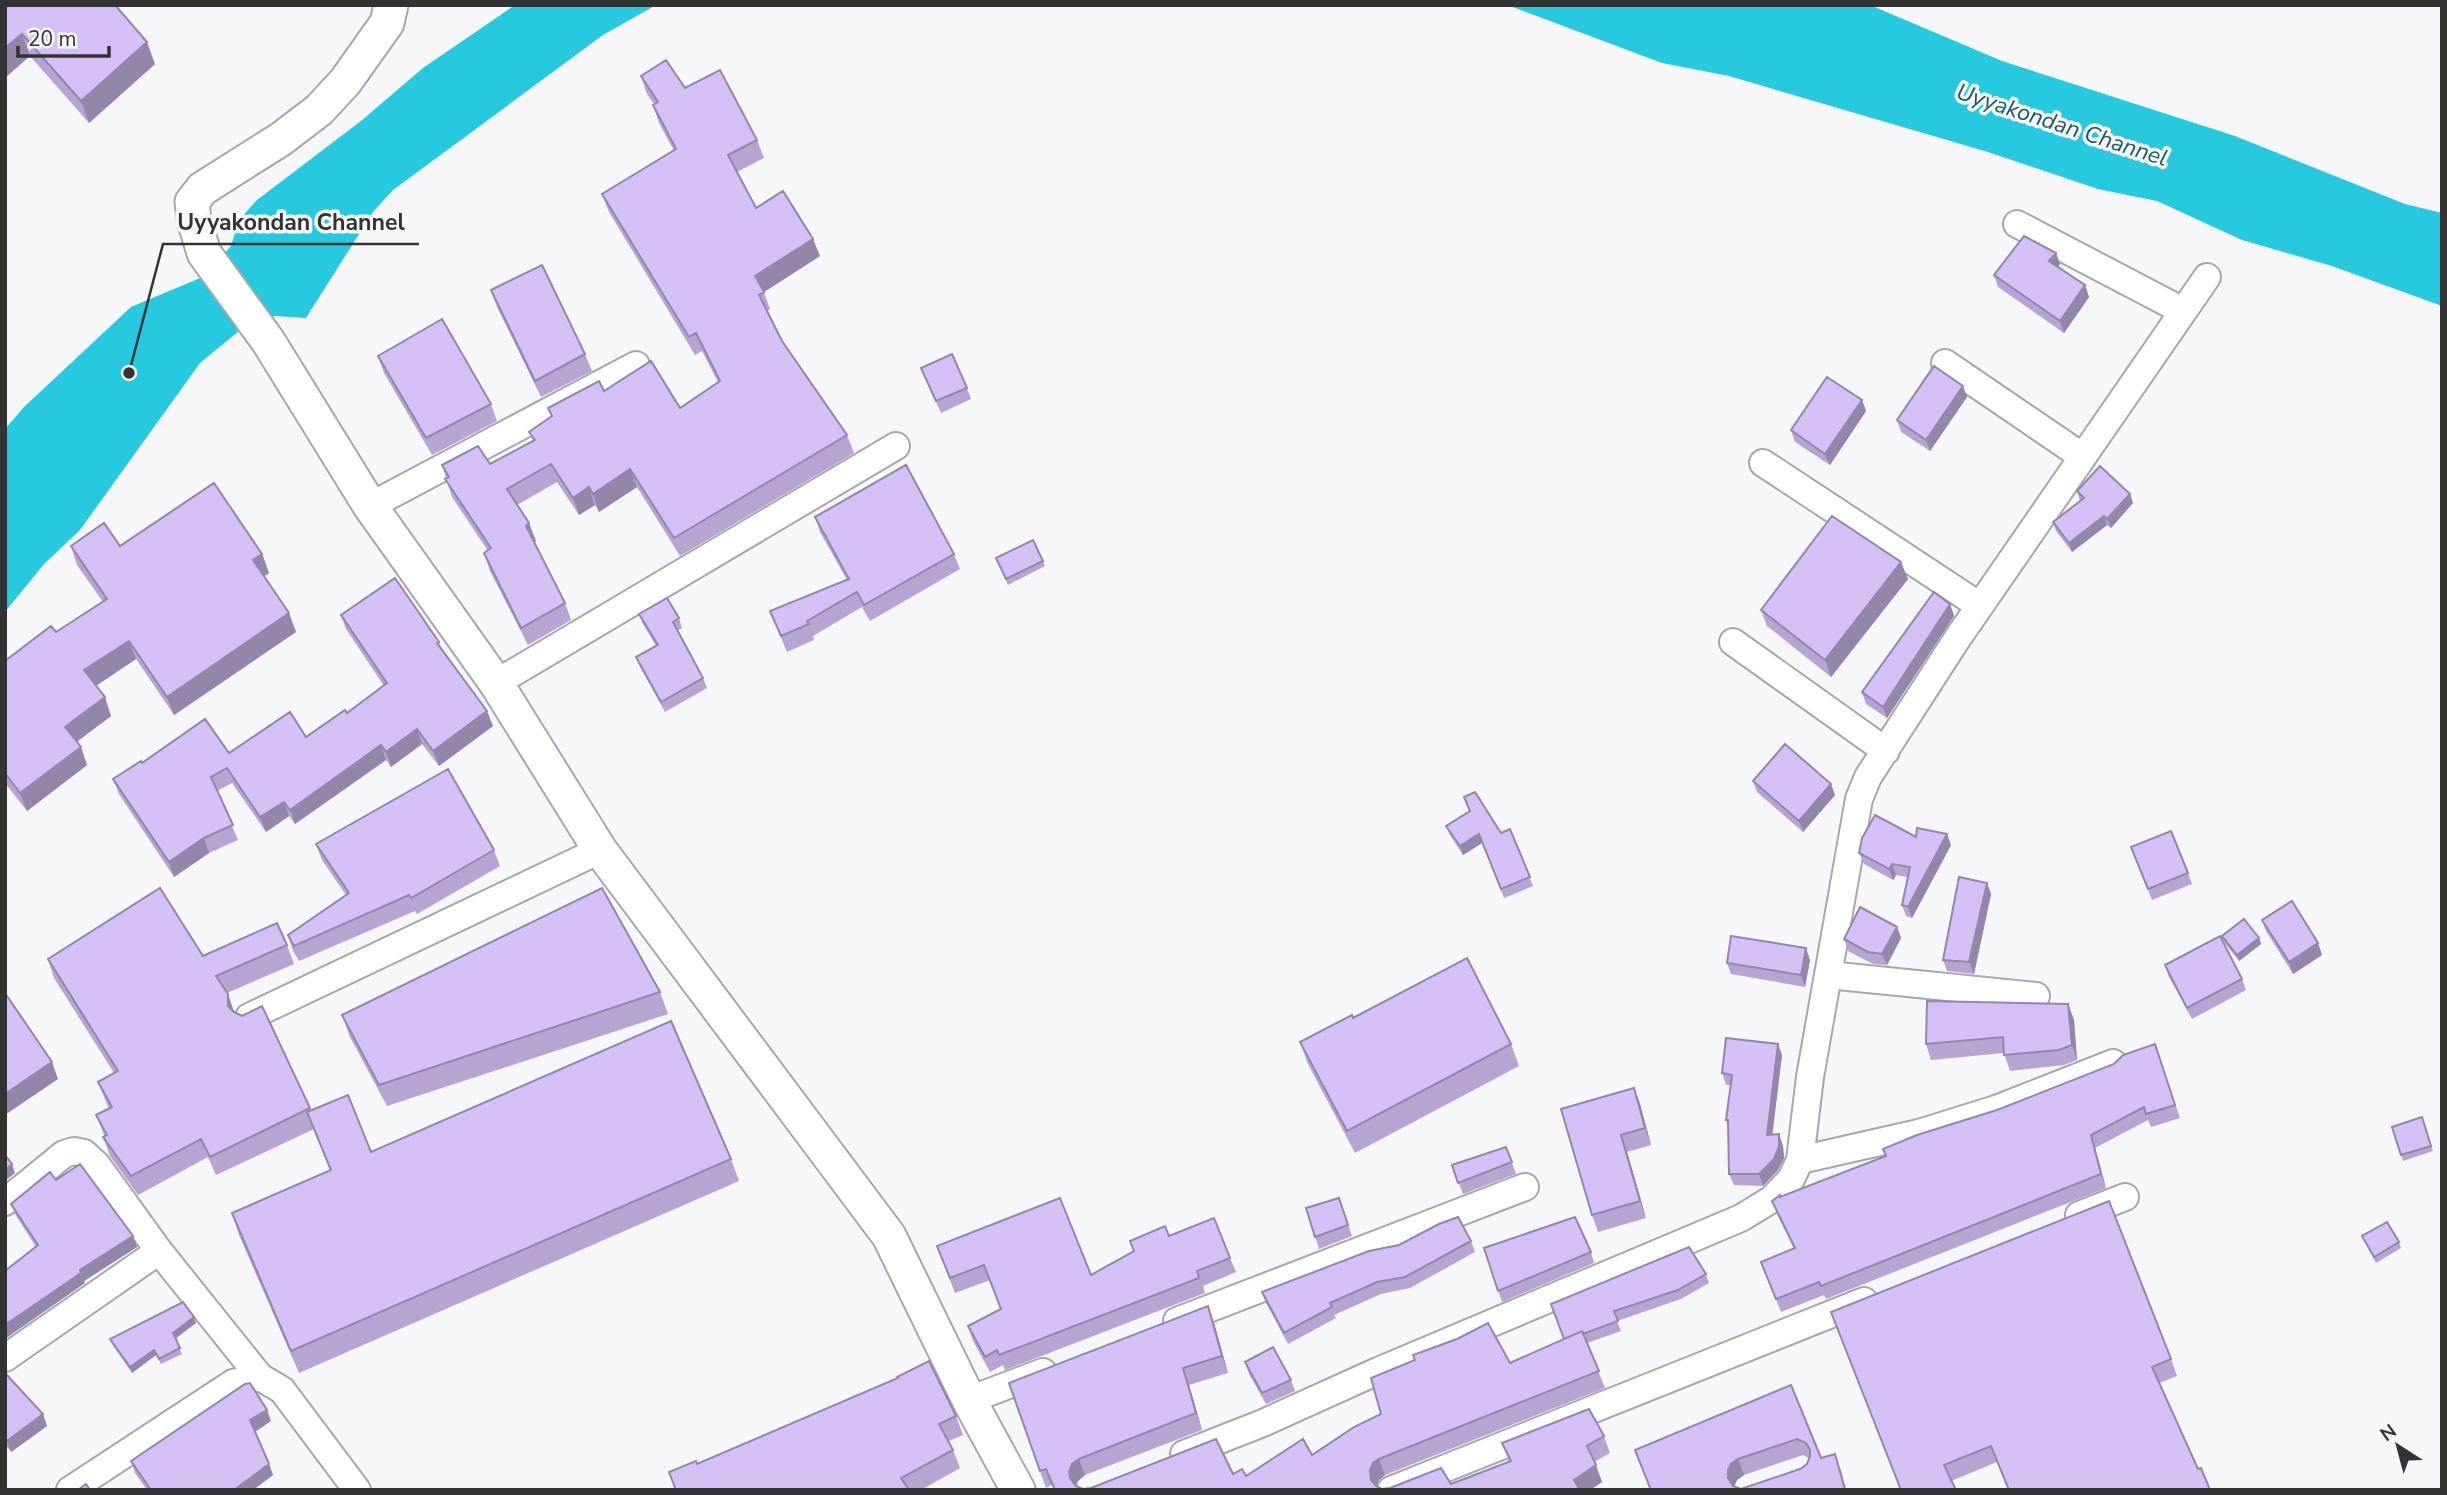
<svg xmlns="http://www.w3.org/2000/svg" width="2447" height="1495" viewBox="0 0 2447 1495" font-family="'Nunito Sans',sans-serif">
<rect width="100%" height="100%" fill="#f7f6f9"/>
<path fill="#26c9dd" d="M515,5h141l-53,30 -210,155 -20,22 -67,106 -31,-2 -36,15 -39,32 -120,167 -36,34 -39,48v-183l19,-22 107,-100 74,-31 26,-30 8,-26 18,-20 104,-79 62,-53z
M1507,5h363l132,56 233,75 170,68 37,9v93l-110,-40 -90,-26 -85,-39 -59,-12 -110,-37 -259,-76 -67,-13z"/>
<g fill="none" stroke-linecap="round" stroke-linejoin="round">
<defs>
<path id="minor" d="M2017,224l166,87
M1945,363l138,94
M1763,463l217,143
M370,506l266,-141
M1733,642l153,109
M496,683l400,-237
M1828,975l208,21
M249,1017l351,-167
M1800,1160l119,-27 77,-24 117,-46
M5,1202l59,-48 10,-3 10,2 13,12 62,86 -154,107
M2079,1215l46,-18
M159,1251l101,126
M1177,1321l348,-134
M969,1400l74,-28
M1184,1454l79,-31 115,-52 363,-153 31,-19 19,-20 9,-19 10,-83 49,-278 9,-22 89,-138 250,-362
M70,1490l163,-107 27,-6 22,13 75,100
M1391,1490l473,-189"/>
<path id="tertiary" d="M391,5l-4,18 -42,59 -26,28 -38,29 -79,50 -10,13 2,18 10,33 64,88 102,165 126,177 104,167 289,386 80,164 49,90"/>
</defs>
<use href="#minor" stroke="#a8a7aa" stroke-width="30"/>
<use href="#tertiary" stroke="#a8a7aa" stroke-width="37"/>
<use href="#minor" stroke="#fff" stroke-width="26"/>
<use href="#tertiary" stroke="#fff" stroke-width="33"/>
</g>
<path fill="#b6a5d2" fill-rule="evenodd" d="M5,5l150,59 -66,59 -59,-67z
M641,76l44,12 72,52 7,18 -27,14 19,36 64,48 -56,36 6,17 -3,2 15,30 65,94 7,18 -174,103 -43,-69 -38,25 -4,-7 -16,10 -22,-33 -40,23 19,36 -2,1 31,61 6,17 -43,25 -38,-74 -6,-18 4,-2 -36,-54 -10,-32 48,-1 43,-23 -4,-9 23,-15 -4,-9 56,-17 76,17 38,-26 -16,-31 -7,4 -86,-143 -7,-18 72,-43 -15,-28 -6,-18 1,-1 -7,-10z
M2056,253l4,11 -2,3 27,18 4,12 -25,36 -66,-46 -4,-12z
M491,290l94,64 7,17 -51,26 -44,-90z
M378,356l113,48 6,17 -65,34 -48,-82z
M921,368l46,20 4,11 -30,14z
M1967,397l-37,54 -29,-19 -4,-12z
M1862,400l4,11 -36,54 -35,-23 -4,-12z
M2077,491l53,3 3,9 -22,25 -4,-3 -35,27 -16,-21 -3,-9 27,-21z
M815,517l139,37 6,15 -90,52 -8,-14 -49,29 1,4 -27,12 -17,-41 77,-31 -27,-48z
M71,546h49l142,8 7,19 -5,3 32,56 -122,83 -38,-56 -40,27 15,30 -34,26 10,23 -60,46 -22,-28v-122l51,-29 47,-30 -26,-37z
M996,558l47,3 2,5 -37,19z
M1908,579l-77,98 -64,-51 -6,-16z
M1950,604l4,12 -67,102 -21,-14 -4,-12z
M639,614l40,4 3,10 -5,3 26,47 4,10 -42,24 -25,-45 -4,-10 20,-11 -13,-22z
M341,615l98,27 2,7 52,77 -54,40 -17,-22 -31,23 -5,-7 -91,64 -6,-8 -23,16 -34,-49 -15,8 21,49 -29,13 -35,24 -55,-83 -6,-15 29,-16 87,-10 77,-16 41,-24 37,-27 -38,-57z
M1753,781l82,14 -32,37 -46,-40z
M1446,826l55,7 9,-4 23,57 -29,12 -22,-55 -19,12 -13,-20z
M1916,837l35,8 -39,73 -6,-2 -4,-11 6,-28 -12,-2 -3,5 -29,-16 -5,-11z
M316,844l178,6 6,16 -83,48 -2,-3 -116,50 -6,-10 -5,-16 58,-40 -24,-35z
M2131,847l57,26 4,11 -40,16z
M1987,883l4,11 -17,80 -27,-3 -4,-11z
M2262,920l56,23 4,12 -29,19 -27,-43z
M1897,927l4,11 -14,27 -14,-1 -25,-13 -4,-12z
M2222,936l37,2 2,6 -22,17 -15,-19z
M287,945l7,19 -67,29 7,19 77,98 60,42 360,7 8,22 -440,192 -60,-138 -7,-22 98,-43 -16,-41 -98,46 -8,-18 -70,38 -28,-39 -7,-19h2l-9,-22 13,-6 -11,-27 16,-9 -60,-95 -6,-19 155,-3z
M1810,960l-5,27 -74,-13 -4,-11z
M2165,965l77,14 4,11 -54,29 -23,-42z
M660,992l8,22 -281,92 -37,-69 -8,-22z
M2068,1004l6,16 3,40 -13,5 -54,6 -6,-18 -73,7 -5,-16z
M1353,1018l158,26 8,22 -164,87 -47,-89 -8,-22z
M2155,1044l25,74 -29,9 -3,-7 -53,28 11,40 -280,111 -2,-4 -43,17 -20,-50 33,-13 -17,-35 -5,-13 342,-137z
M1782,1055l-10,79 11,12 1,12 -6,12 -15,16 -29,-1 -5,-11 -1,-49 -2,-5 5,-35h-5l-4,-12z
M1634,1088l6,16 11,41 -24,7 19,66 -48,14 -6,-17z
M2422,1117l11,34 -30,10 -11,-34z
M1506,1147l10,27 -53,20 -11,-29z
M56,1180l77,56 4,11 -53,34 1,2 -49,-36 -21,-33 -4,-10z
M1339,1198l13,38 -33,13 -13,-41z
M1169,1236l61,22 6,14 -33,14 2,7 -200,77 -2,-5 -13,7 -17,-31 -5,-15 33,-17 -11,-29 -35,13 -18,-47 154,29 43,-24 -4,-10z
M2362,1236l37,6 2,6 -25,15z
M1471,1241l4,11 -65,36 -29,6 -47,21 2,3 -48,26 -22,-41 -4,-11z
M1484,1248l107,4 3,11 -92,39z
M1706,1274l3,9 -28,16 -64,22 4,10 -34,12 18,45 -220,87 -6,5 -3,6 6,3 69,-5 58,-22 -7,-19 102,-7 6,17 -16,9 8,20 -12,8h-536l-2,-5 -6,3 -37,-105 205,-60 14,50 -39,12 13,45 -117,45 -7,6 -2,5 7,3 150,-15 13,2 66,-21 198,-92 54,-24 -13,-35z
M194,1317l2,6 -21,15 7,16 -21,10 -5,-9 -24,18 -20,-29 -2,-5z
M1837,1329l334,30 6,17 -18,7 39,86 12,21h-202l-11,-28 -46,19z
M1245,1362l46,18 4,11 -29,13 -17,-30z
M5,1373l42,53 -36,26 -6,-8z
M1791,1385l30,73 20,13 5,19h-196l-15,-40zM1803,1455l7,4 -3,5 -7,5 -59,20 -7,-3 3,-6 7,-5z
M267,1410l4,11 -16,10 18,44 -20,15h-106l-12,-17 -4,-12z
M956,1416l7,19 -14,6 4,9 7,18 -39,22h-246l-6,-18 28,-8z"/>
<path fill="#9486ab" d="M22,34l8,22 -25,22v-30z
M147,42l8,22 -66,59 -8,-22z
M813,239l7,17 -56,36 -9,-16z
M2056,253l4,11 -6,9 -5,-12z
M2085,285l4,12 -25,36 -4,-12z
M1963,386l4,11 -37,54 -4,-11z
M1862,400l4,11 -36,54 -5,-11z
M630,469l7,18 -38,25 -6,-18z
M589,487l6,18 -16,10 -6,-17z
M2130,494l3,9 -22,25 -4,-9z
M2104,516l3,9 -35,27 -3,-9z
M529,523l7,18 -4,2 -6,-17z
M262,554l7,19 -9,6 -7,-19z
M1901,562l7,17 -77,98 -6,-17z
M1950,604l4,12 -67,102 -4,-11z
M289,613l7,19 -122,83 -7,-18z
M129,641l7,18 -45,30 -7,-19z
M105,697l6,19 -39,29 -7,-18z
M487,711l6,15 -54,40 -6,-15z
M417,729l5,15 -31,23 -5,-15z
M381,745l5,15 -91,64 -5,-14z
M81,747l6,18 -60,46 -7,-18z
M1831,784l4,11 -32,37 -4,-11z
M284,802l5,14 -23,16 -6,-15z
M1479,834l3,9 -19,12 -3,-9z
M1947,834l4,11 -39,73 -4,-11z
M204,838l5,15 -35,24 -5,-15z
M1892,864l4,11 -3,5 -4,-11z
M1987,883l4,11 -17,80 -5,-12z
M1897,927l4,11 -14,27 -5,-11z
M2259,938l2,6 -22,17 -2,-6z
M2318,943l4,12 -29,19 -4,-12z
M1806,948l4,12 -5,27 -4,-12z
M228,994l6,18 -6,-6z
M2068,1004l6,16 3,40 -5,-15z
M1778,1044l4,11 -11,91 -4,-11z
M52,1062l6,17 -53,36v-21z
M1634,1088l6,16 11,41 -6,-17z
M1779,1134l4,12 1,12 -6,12 -15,16 -4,-12z
M1621,1135l6,17 19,66 -6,-17z
M2091,1135l4,13 11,40 -5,-14z
M12,1164l3,9 -10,8v-11z
M133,1236l4,11 -53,34 1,2 -80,56v-14l75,-55z
M1208,1306l6,17 14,50 -6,-17z
M194,1317l2,6 -21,16 -2,-6z
M154,1350l2,5 -24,18 -2,-6z
M1183,1368l6,17 13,45 -6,-17z
M267,1410l4,11 -16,11 -5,-12z
M43,1414l4,12 -36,26 -4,-11z
M1835,1454l6,17 5,19h-1z
M1079,1459l6,16 -7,6 -3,7 -5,-10 -1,-6 3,-8z
M1379,1459l6,16 -6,5 -3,7 -5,-7 -1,-10 3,-7z
M1738,1459l6,16 -7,5 -3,7 -6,-9v-8l3,-6z
M269,1464l4,11 -20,15h-19z
M1596,1465l6,17 -12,8h-12l-4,-10z"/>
<path fill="#d4c0f4" stroke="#9486ab" stroke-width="2" fill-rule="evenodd" d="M5,5h110l32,37 -66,59 -59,-67 -17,14z
M666,60l19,28 35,-18 37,70 -29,15 28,53 27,-17 30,48 -58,37 9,16 -5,3 23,46 65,94 -173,103 -44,-69 -37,25 -4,-7 -16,11 -22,-34 -44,25 22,34 -3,3 39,77 -44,25 -37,-75 7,-5 -46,-69 4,-2 -7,-12 36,-19 12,18 45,-24 -6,-8 23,-16 -4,-8 51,-27 5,10 47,-30 29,47 40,-27 -24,-48 -7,4 -87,-143 74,-45 -23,-44 5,-3 -17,-26z
M2024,236l32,17 -7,8 36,24 -25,36 -66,-46z
M542,265l43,89 -50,27 -44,-91z
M442,319l49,85 -65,34 -48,-82z
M952,354l15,34 -31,13 -15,-33z
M1934,366l29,20 -37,54 -29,-20z
M1827,377l35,23 -37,54 -34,-24z
M906,465l48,89 -90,51 -7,-13 -50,29 2,3 -28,12 -11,-25 79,-32 -34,-62z
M2100,466l30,28 -23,25 -3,-3 -35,27 -16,-21 31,-24 -7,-7z
M214,483l48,71 -9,6 36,53 -122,84 -38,-56 -45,29 21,27 -40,30 16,20 -61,46 -15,-20v-112l46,-35 5,6 51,-33 -36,-53 33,-23 16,23z
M1832,516l69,46 -76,98 -64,-50z
M1033,540l10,21 -37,18 -10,-21z
M395,578l44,64 -2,1 50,68 -54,40 -16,-22 -31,23 -5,-7 -91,65 -6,-8 -24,15 -33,-49 -16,9 22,48 -29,13 -35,24 -56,-83 28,-18 1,2 63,-44 24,34 61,-41 16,25 39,-27 2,3 40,-30 -46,-68z
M1934,592l16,12 -67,103 -21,-15z
M667,598l12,20 -6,4 30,56 -42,24 -25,-45 22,-12 -19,-31z
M1785,744l46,40 -32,37 -46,-40z
M448,769l46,81 -83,48 -2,-3 -115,51 -6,-11 61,-42 -33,-49z
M1475,792l26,41 9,-4 20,48 -29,12 -22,-55 -19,12 -14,-20 24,-15 -6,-14z
M1875,815l41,22 1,-9 30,6 -39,73 -6,-2 8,-38 -18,-3 -3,5 -30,-16 3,-15z
M2171,831l17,42 -40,16 -17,-42z
M1959,877l28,6 -18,79 -26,-2z
M160,888l43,68 74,-33 10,22 -71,31 12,18v12l6,6 8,4 20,-10 48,102 -100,49 -9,-18 -70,37 -28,-39 4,-2 -11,-20 16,-8 -14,-25 20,-11 -70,-112z
M602,888l58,104 -281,93 -37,-70z
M2292,901l26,42 -29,19 -27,-42z
M1860,907l37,20 -15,27 -14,-2 -24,-13z
M2244,919l15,19 -22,17 -15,-19z
M1731,936l75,12 -5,27 -74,-12z
M2220,936l22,43 -55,29 -22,-43z
M1467,958l44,86 -164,87 -47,-89 52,-27 1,3z
M5,993l47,69 -47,32z
M1927,1001l141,3 4,41 -13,5 -55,5 -1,-18 -77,7z
M671,1021l60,138 -440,192 -59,-138 99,-43 -24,-58 41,-17 23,57z
M1726,1038l52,6 -11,91 12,-1v12l-5,13 -15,15h-30l-1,-54h-2l6,-45 -10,-2z
M2155,1044l20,61 -29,9 -2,-7 -53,28 10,39 -280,112 -2,-4 -43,17 -15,-37 34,-14 -23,-47 8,-6v2l106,-41 -3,-7 34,-14 80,-25 117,-46 9,-9z
M1634,1088l11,40 -24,7 19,66 -48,14 -31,-106z
M2422,1117l9,29 -30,9 -9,-28z
M1506,1147l6,15 -54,21 -6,-18z
M5,1155l7,9 -7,6z
M80,1164l53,72 -53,34 1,3 -76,52v-54l33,-26 -27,-41 39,-32 6,8z
M1060,1198l31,77 43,-24 -4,-10 35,-15 4,10 45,-18 16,40 -33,13 2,7 -200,77 -2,-5 -12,7 -17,-31 33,-17 -17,-44 -34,13 -13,-32z
M1339,1198l9,27 -33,12 -9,-29z
M2109,1201l62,158 -19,8 46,102 3,-1 9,22h-201l-18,-44 -47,19 12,25h-55l-70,-178z
M1458,1217l13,24 -66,36 -28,5 -47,21 2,4 -48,26 -22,-41 107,-41 30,-6 40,-21z
M1575,1217l16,35 -93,39 -14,-43z
M2387,1222l12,20 -25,15 -12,-21z
M1689,1247l17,27 -28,16 -64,21 4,10 -35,13 -1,-3 -18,8 -13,-35z
M183,1302l11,15 -21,16 7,15 -21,11 -5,-9 -24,17 -20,-28z
M1208,1306l14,50 -39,12 13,45 -117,46 -7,5 -3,8 1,6 6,8 7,3 8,-1 125,-49 17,35 9,-5 4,7 57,-37 9,16 42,-28 27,-13 -10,-36 44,-18 -2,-5 44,-16 31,-16 22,40 72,-32 17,40 -220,88 -6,4 -3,7 1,10 5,6 6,3 8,-1 51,-20 10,16 60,-23 -9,-18 87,-34 15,27 -17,10 9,19 -22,15 6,10h-525l-9,-21 -6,2 -31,-88z
M1273,1347l18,33 -29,13 -17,-31z
M929,1361l27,55 -17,8 14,26 -52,28 8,12h-233l-7,-18 27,-11 1,3 201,-86 -1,-1z
M5,1373l38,41 -36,27 -2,-3z
M250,1383l17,27 -17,10 19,44 -35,26h-83l-20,-29 114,-77z
M1791,1385l30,73 14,-4 10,36h-194l-16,-40zM1797,1439l9,4 4,7v6l-3,8 -7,5 -59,20 -8,-3 -5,-8v-8l3,-6 7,-5z
M86,1484l4,6h-12z"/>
<g text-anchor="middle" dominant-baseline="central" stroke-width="7" stroke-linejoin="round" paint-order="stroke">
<g font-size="23" font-style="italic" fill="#1c5961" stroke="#f7f6f9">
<text transform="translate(2062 125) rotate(18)">Uyyakondan Channel</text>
</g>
</g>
<path fill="none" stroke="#333334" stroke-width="2.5" d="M129 373L163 244H419"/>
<circle fill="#333334" stroke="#f7f6f9" stroke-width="2.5" cx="129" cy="373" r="7"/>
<g font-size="23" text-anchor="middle" font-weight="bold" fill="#333334" stroke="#f7f6f9" stroke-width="7" stroke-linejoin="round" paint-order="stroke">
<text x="291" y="230">Uyyakondan Channel</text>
</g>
<rect width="2447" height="1495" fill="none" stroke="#333334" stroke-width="14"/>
<g transform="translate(2398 1446) rotate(324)" stroke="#f7f6f9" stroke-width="5" paint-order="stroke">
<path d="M0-5L12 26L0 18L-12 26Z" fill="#333334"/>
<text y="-10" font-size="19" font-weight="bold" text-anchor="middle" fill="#333334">N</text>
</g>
<path d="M18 46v10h91v-10" fill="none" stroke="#333334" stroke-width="3.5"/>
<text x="28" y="46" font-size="21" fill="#333334" stroke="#f7f6f9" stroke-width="5" paint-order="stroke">20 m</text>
</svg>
